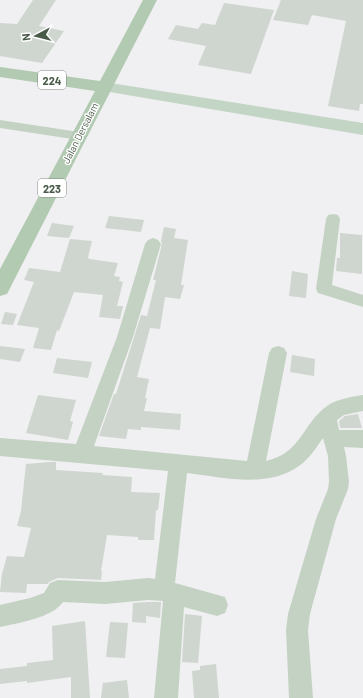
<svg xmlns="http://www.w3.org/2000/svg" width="363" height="698" viewBox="0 0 363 698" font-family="Barlow,sans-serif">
<rect width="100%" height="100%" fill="#f0eff1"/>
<path fill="#ced6cf" d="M33,0h23l-17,26 25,5 -22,32 -42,-7v-33l17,1z
M281,0h82v104h-3l-1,7 -31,-5 18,-85 -34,-6 -4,10 -35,-5z
M224,3l50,7 -23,64 -53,-9 8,-19 -38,-7 8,-14 22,4 4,-6 13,2z
M109,216l35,4 -3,12 -36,-4z
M52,223l22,3 -5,12 -22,-2z
M164,227l12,2 -2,9 14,2 -7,45h3l-4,14 -15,-2 -5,32 -10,-1 -13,49 12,2 -4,19h2l-3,13 37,3 -1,16 -39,-3v3l-13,-1 -2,10 -27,-3 15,-42h2l25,-79 6,1 9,-36h-3l9,-36 -1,-3z
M340,233l22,2v39l-26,-3 1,-13h3z
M70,239l22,2 -4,16 1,2 29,4 -4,13 6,1 -1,4 4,1 -6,24h6l-3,13 -21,-2 4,-22 -29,-3 -15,39 -2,-1 -6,20 -18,-2 6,-20 -22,-3 17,-43 -10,-2 5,-12 31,4z
M292,271l16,3 -2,24 -17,-2z
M5,312l12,2 -4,11 -12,-1z
M0,346l25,3 -5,13 -20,-3z
M292,355l23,4 -1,17 -24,-4z
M57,358l35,4 -4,16 -35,-5z
M38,395l38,5 -6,21 3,1 -5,18 -42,-7z
M358,414l4,14h-22l-1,-7 6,-5z
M50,462h6v8l47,3 -1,2 30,2 -1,15 29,1 -2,17h-2l-2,30h-16v-3l-31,-2 -6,36h1l-1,9 -43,-2 -9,4 -1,2h-21l-1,9 -26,-1 2,-18 5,-18 17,1 7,-29 -14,-2 4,-15 5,-47z
M148,602h13l-1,16 -14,-2v7l-14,-1 1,-19z
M185,614l17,2 -4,47 -16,-1z
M85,621l5,77h-19v-21l-44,6v-2l-27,3v-15l27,-3v-3l26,-3 -1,-34z
M110,622l18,1 -3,35 -19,-1z
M216,664l3,34h-25l-2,-27 8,-1v-4z
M127,680l2,18h-28l2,-15z"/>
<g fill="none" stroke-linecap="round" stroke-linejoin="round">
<path fill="#c4d2c4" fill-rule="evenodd" d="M0,120l79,12 5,1 2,3 -2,3 -5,1 -79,-12z
M333,214l5,1 2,4 -8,66 31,10v12l-45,-14 -2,-4 10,-70 2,-4z
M153,238l5,2 3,4 -28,93 -39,109 153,15 22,-108 3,-5 6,-2 6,2 3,5 -21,108c36,-8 36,-37 61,-55 10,-7 24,-9 36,-11v16l-19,4 -7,5 2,10h24v18l-19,-1 2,9 3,26 -1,7 -12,30 -26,95 -2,16 5,68h-24l-3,-68 2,-16 28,-95 12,-30 1,-7 -1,-26 -5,-18c-7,10 -14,21 -24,28 -32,23 -77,11 -112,7l-12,110 50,14 3,8 -3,8 -8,3 -33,-9 -6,91h-24l9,-97 -15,-1 -43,4 -42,-2c-11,16 -45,21 -63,25v-22l30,-7 14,-5 6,-10 8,-3 47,2 43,-4 7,1 13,-108 -168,-15v-18l76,6 41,-107 28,-93 3,-4z"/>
<path fill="#c3d5c4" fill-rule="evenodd" d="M104,82l259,41v12l-265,-45 -2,-3 2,-3z"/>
<path fill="#b1cab1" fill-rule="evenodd" d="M143,0h14l-150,294 -7,2v-27l95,-178 -95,-14v-10l100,14z"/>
</g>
<g text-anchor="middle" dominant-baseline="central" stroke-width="3" stroke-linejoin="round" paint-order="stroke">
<g font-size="10" fill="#495a49" stroke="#fff">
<text transform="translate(80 133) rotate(-63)">Jalan Dersalam</text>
</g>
<g fill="#fff" stroke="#808c80" stroke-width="1">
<rect x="38" y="71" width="28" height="18" rx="3"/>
<rect x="38" y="179" width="28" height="18" rx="3"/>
</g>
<g font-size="11" font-weight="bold" fill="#495a49">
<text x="52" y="80">224</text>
<text x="52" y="188">223</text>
</g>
</g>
<g transform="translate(36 36) rotate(263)" stroke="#ffffff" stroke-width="3" paint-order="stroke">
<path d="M0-3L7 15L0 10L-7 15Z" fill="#495a49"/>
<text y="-6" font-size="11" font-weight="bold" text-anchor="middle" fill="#495a49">N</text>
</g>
</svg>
